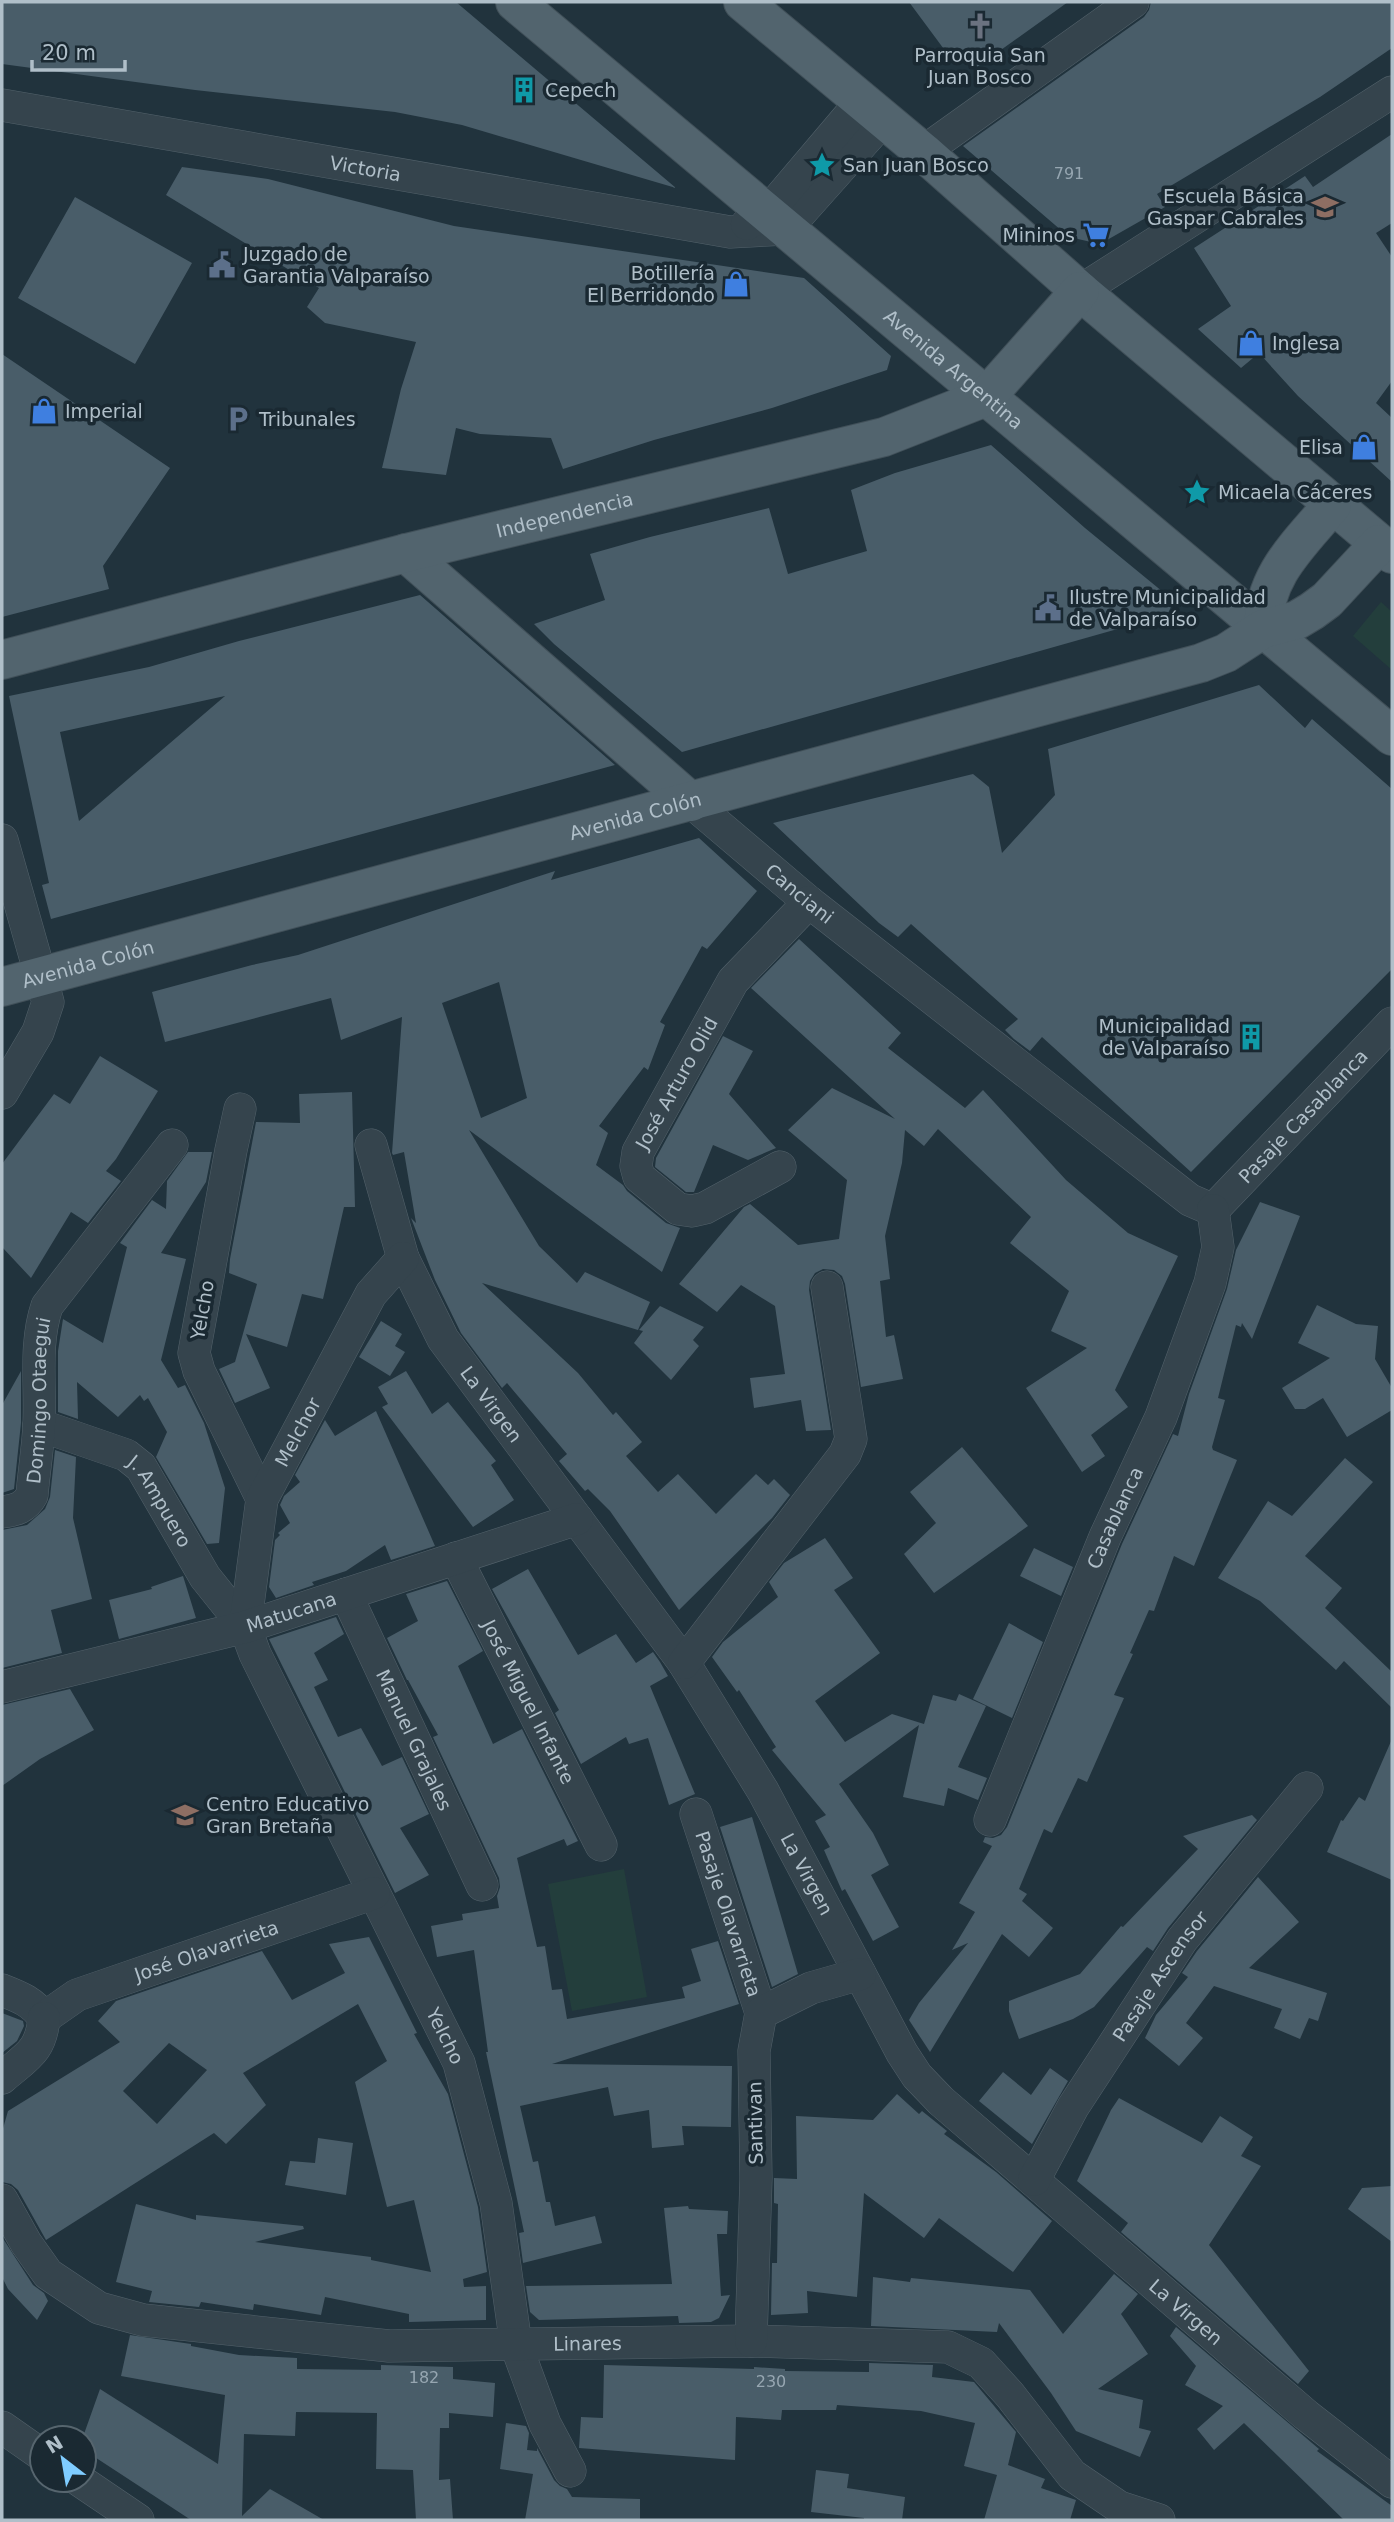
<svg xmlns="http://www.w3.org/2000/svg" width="1394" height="2522" font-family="'DejaVu Sans',sans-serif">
	<rect width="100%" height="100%" fill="#21333d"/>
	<path fill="#233e3c" d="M1381 602 1392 612V670L1353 636Z
		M624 1869 647 1997 572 2011 548 1884Z"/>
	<path fill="#495d69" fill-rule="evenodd" d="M2 2H456L676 188 462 125 395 112 195 90 2 64Z
		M909 2H1068L977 67 965 51 952 60Z
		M1151 2H1392V48L1320 97 1157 194 1165 207 1100 244 1069 237 963 146 1144 17 1149 10Z
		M1392 134V223L1376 233 1392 257V381L1376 403 1392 418V482L1298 396 1259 353 1241 368 1198 329 1231 306 1194 248 1305 176 1313 187Z
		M182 167 268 179 454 226 804 278 891 356 887 370 772 408 654 440 563 469 551 438 480 434 456 428 446 475 382 468 401 389 416 342 325 323 307 307 319 288 166 195Z
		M75 197 192 263 135 364 18 298Z
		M2 354 170 468 103 566 109 589 2 617Z
		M991 445 1085 528 1174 601 1167 615 682 752 554 644 534 624 605 600 590 554 650 537 769 508 788 574 867 551 851 490 895 473Z
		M420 595 615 765 51 919 42 885 49 883 9 696 149 667 239 641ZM225 696 79 821 60 732Z
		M1259 685 1305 728 1312 719 1392 789V969L1191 1172 1042 1037 1030 1051 1014 1039 1005 1030 1018 1019 911 924 898 937 879 923 773 823 973 774 989 787 1002 853 1055 795 1048 749Z
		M699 838 757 891 707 949 702 946 660 1022 665 1025 648 1070 644 1067 599 1126 608 1133 596 1165 623 1185 627 1191 666 1223 680 1228 662 1272 469 1130 539 1246 577 1283 585 1272 650 1302 638 1330 482 1283 578 1373 613 1415 616 1412 642 1442 626 1456 658 1492 678 1474 716 1514 756 1474 768 1485 774 1479 790 1495 772 1518 679 1610 610 1511 588 1489 585 1491 559 1461 567 1454 507 1383 502 1388 461 1333 435 1280 411 1218 416 1223 404 1152 393 1155 392 1153 402 1017 341 1040 331 998 165 1042 152 992 252 965 298 955 555 871 551 880ZM499 982 527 1098 481 1118 442 1003Z
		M799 939 901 1033 888 1048 965 1108 983 1090 1066 1180 1128 1233 1178 1256 1115 1390 1128 1407 1091 1435 1105 1456 1082 1472 1026 1388 1087 1348 1051 1331 1069 1291 1010 1243 1031 1217 938 1129 924 1146 905 1130 902 1163 885 1236 890 1279 880 1281 886 1337 894 1335 903 1379 861 1387 845 1284 842 1276 834 1270 823 1269 815 1273 810 1281 809 1290 831 1430 806 1431 801 1400 754 1408 750 1378 785 1374 775 1306 741 1285 717 1312 679 1284 744 1207 750 1204 798 1245 839 1239 847 1180 788 1130 832 1088 895 1119 751 988Z
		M723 1036 753 1051 729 1094 776 1148 748 1160 713 1145 694 1192H686L655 1167 656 1158Z
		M100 1056 158 1091 116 1159 106 1171 121 1181 88 1223 71 1212 31 1278 2 1247V1164L54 1094 70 1104Z
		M352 1092 355 1207H344L323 1299 302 1294 287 1347 246 1334 270 1388 235 1403 219 1369 235 1362 257 1284 229 1273 230 1259 256 1122 300 1123 299 1094Z
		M188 1152H212L206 1182 161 1253 186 1259 161 1360 178 1388 185 1385 204 1423 225 1488 219 1543 207 1544 156 1457 167 1432 148 1398 144 1401 140 1395 118 1417 77 1382 78 1419 58 1412V1351L63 1319 103 1343 127 1247 120 1243 152 1200 166 1209 167 1181Z
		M1260 1202 1300 1216 1252 1339 1242 1323 1241 1327 1236 1325 1218 1398 1225 1400 1212 1447 1213 1450 1237 1460 1194 1566 1174 1556 1154 1611 1149 1610 1130 1653 1133 1654 1114 1695 1124 1698 1087 1782 1078 1778 1052 1833 1044 1829 1019 1889 1027 1894 1022 1901 1053 1928 1029 1957 1002 1934 930 2052 909 2020 919 2003 968 1943 952 1950 975 1912 959 1903 992 1846 983 1842 985 1837 993 1838 1001 1835 1007 1827 1122 1544 1173 1434 1178 1436 1189 1394 1227 1289 1236 1250Z
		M1317 1305 1356 1324 1378 1326 1375 1359 1392 1388V1410L1347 1437 1323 1398 1305 1409H1295L1282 1388 1330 1358 1298 1343Z
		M660 1306 704 1327 693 1340 699 1346 671 1380 634 1343 643 1331 639 1330Z
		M381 1321 402 1334 395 1346 405 1352 390 1376 359 1357Z
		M21 1371V1423L14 1489 2 1493V1405Z
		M406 1371 432 1414 448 1402 496 1461 491 1465 514 1500 473 1527 382 1407 388 1404 378 1387Z
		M376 1411 435 1546 391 1560 385 1545 346 1571 312 1582 314 1585 276 1598 269 1587 275 1540 280 1535 278 1533 290 1523 280 1505 284 1496 300 1482 295 1475 325 1420 335 1436Z
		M962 1447 1028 1526 934 1593 904 1554 936 1523 910 1492Z
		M55 1450 76 1457 73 1518 92 1599 51 1610 62 1653 2 1668V1530L27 1525 45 1509 50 1497Z
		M1345 1458 1373 1482 1305 1556 1342 1588 1325 1608 1392 1672V1708L1344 1661 1336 1670 1260 1601 1218 1578 1268 1501 1292 1516Z
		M825 1538 853 1578 834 1590 880 1653 815 1701 845 1742 892 1714 924 1724 933 1695 956 1701 959 1694 986 1706 958 1767 987 1778 978 1800 948 1788 944 1806 903 1797 919 1725 839 1784 873 1833 889 1865 871 1875 899 1927 873 1941 845 1889 842 1891 824 1850 830 1847 815 1821 826 1815 772 1750 776 1747 739 1690 737 1692 712 1657 723 1642 778 1597 769 1582 784 1563Z
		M1034 1548 1073 1567 1061 1596 1020 1576Z
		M528 1569 578 1655 616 1634 636 1663 653 1652 660 1662 668 1676 650 1686 695 1794 669 1805 648 1738 629 1744 626 1737 581 1764 555 1713 559 1710 492 1589Z
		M183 1576 196 1618 119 1639 109 1600 152 1589 151 1587Z
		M447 1581 483 1651 458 1666 493 1744 522 1729 578 1841 567 1846 564 1839 517 1858 537 1947 545 1946 552 1990 562 1989 567 2019 685 1998 682 1987 701 1981 691 1949 718 1941 739 2004 552 2064 732 2066 731 2127 682 2126 684 2145 652 2148 649 2110 614 2116 608 2087 520 2106 533 2162 538 2161 546 2202H550L555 2226 595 2216 602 2243 523 2263 519 2233 524 2232 486 2052H488L474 1950 437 1957 431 1926 463 1920 462 1914 499 1908 497 1896 500 1887 499 1878 433 1737 438 1735 408 1680H407L387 1638 418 1621 406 1594Z
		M336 1617 344 1634 314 1653 328 1680 314 1687 338 1737 361 1728 382 1766 402 1757 429 1814 400 1828 429 1875 395 1893 269 1639Z
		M1009 1623 1043 1642 1012 1718 973 1699Z
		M70 1689 94 1730 40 1759 2 1786V1705Z
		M1392 1739V1880L1327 1852 1341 1820 1343 1821 1359 1797 1365 1801Z
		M1252 1815 1257 1820 1168 1928 1153 1951 1147 1947 1094 2007 1073 2019 1019 2039 1009 2011V2001L1080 1974 1121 1926 1123 1927 1198 1849 1183 1836Z
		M752 1817 798 1974 772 1987 720 1827Z
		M1258 1877 1299 1922 1249 1968 1327 1993 1318 2021 1309 2018 1300 2039 1274 2028 1282 2009 1214 1986 1186 2023 1203 2038 1179 2066 1145 2038 1156 2015 1188 1977 1182 1973 1197 1951Z
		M369 1937 417 2033 414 2034 448 2094 478 2207 487 2272 463 2279 464 2287 486 2286V2320L409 2322V2314L325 2297 321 2315 254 2304 253 2310 201 2302 199 2307 149 2302 152 2291 116 2282 136 2204 196 2220V2215L303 2226 304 2229 255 2242 371 2257V2260L431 2272 414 2200 387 2207 355 2082 387 2061 358 2004 243 2073 266 2105 226 2144 214 2133 46 2240 18 2190 11 2184 2 2182V2132L8 2111 120 2042 98 2021 116 2001 262 1951 292 2000 345 1973 329 1944ZM169 2043 207 2070 157 2124 123 2091Z
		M2 2013 23 2021 24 2026 17 2041 2 2053Z
		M1050 2068 1068 2081 1032 2144 979 2101 1003 2072 1031 2095Z
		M897 2094 919 2114 922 2111 947 2131 944 2134 996 2172 1052 2221 1013 2272 939 2218 924 2238 864 2193 857 2297 807 2291 808 2313 771 2315 772 2263H777L778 2204 774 2203V2178L797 2179 796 2116 873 2120Z
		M1119 2098 1202 2143 1220 2116 1253 2137 1241 2156 1261 2166 1209 2245 1309 2371 1298 2384 1121 2232 1128 2223 1077 2181 1111 2110Z
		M318 2138 353 2143 346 2195 285 2185 290 2161 315 2163Z
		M1392 2186V2242L1348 2209 1362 2188Z
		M688 2206 689 2209 728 2211 727 2234H717L721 2296 730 2295 719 2318 711 2322 679 2323 678 2316 539 2320 530 2312 526 2286 672 2284 664 2208Z
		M2 2237 33 2285 44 2293 48 2301 37 2320 8 2289 2 2277Z
		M1114 2274 1138 2294 1121 2314 1148 2354 1098 2389 1143 2400 1139 2428 1151 2431 1140 2457 1076 2431 1051 2393 999 2323 997 2332 871 2326 873 2277 910 2282 911 2278 1030 2290 1063 2334Z
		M1176 2327 1319 2449 1317 2451 1392 2506V2520H1344L1244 2423 1214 2450 1197 2429 1223 2406 1185 2385 1196 2366 1170 2336Z
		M130 2335 191 2344V2346L239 2355 297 2358V2369L381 2370V2365L453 2367V2379L495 2383 493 2417 449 2413V2428H440L439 2480 450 2479 453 2520H416L413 2470 376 2469 377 2413 296 2412 295 2436 244 2434 242 2516 270 2489 324 2520H191L84 2450V2434L100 2389 218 2464 225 2395 121 2376Z
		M869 2363 933 2365 932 2377 974 2382 1016 2432 1008 2465 1045 2479 1041 2488 1076 2500 1070 2520H984L997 2475 964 2466 975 2423 921 2411 837 2405 836 2410H782L781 2420 736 2417 735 2460 579 2448 581 2417 603 2418 604 2365 754 2369V2367L785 2369V2371L869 2372Z
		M506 2423 526 2426 529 2433 527 2450 537 2451V2448L554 2480 560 2486 567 2489 572 2497 640 2499V2520H525L533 2474 500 2469Z
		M816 2470 849 2474 847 2488 905 2497 902 2520H864V2518L811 2512Z"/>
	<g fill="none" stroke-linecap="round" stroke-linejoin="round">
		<g stroke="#53626b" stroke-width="33">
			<g id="minor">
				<path id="s1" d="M2 105 730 232 786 229 883 120"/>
				<path d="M923 152 1133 2"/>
				<path d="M747 224 766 214 861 102"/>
				<path d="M1080 291 1392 92"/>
				<path id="s2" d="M691 802 809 902 1190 1200 1213 1210"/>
				<path d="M2 840 48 1002 38 1032 2 1093"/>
				<path d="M240 1109 231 1150 194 1353 199 1371 262 1499"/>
				<path id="s3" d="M371 1145 403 1258 443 1339 684 1663 763 1791 902 2053 917 2076 941 2101 1306 2415 1392 2482"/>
				<path id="s4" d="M780 1167 705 1208 692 1211 678 1209 639 1177 636 1166 638 1152 733 981 809 902"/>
				<path id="s5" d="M1213 1210 1392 1023"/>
				<path id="s6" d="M39 1425 126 1455 141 1467 205 1577 245 1627 255 1654 459 2063 496 2203 516 2345 545 2424 570 2471"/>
				<path id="s7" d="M2 1512C16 1510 25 1508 32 1495 34 1471 38 1448 39 1424 41 1384 34 1345 47 1306L172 1145"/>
				<path id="s8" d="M456 1558 601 1845"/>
				<path id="s9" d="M346 1594 482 1885"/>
				<path id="s10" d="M245 1627 262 1499 371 1294 403 1258"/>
				<path d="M684 1663 845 1454 851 1439 827 1287"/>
				<path id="s11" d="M2 1687 245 1627 577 1519"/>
				<path id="s12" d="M696 1814 761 2013"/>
				<path id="s13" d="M990 1820 1105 1537 1161 1417 1210 1283 1218 1247 1213 1210"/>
				<path d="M2 1990C20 1997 33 2002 44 2018"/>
				<path id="s14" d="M44 2018 77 1995 374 1893"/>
				<path d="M2 2078C26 2057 41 2052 44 2018"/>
				<path id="s15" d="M1034 2180 1073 2107 1182 1940 1307 1788"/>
				<path id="s16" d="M2 2200 26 2243 48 2274 99 2308 143 2320 389 2346 751 2341 948 2347 981 2363 1010 2395 1072 2475 1119 2507 1159 2520"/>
				<path d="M751 2341 756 2178 754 2051 761 2013 811 1988 860 1974"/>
				<path d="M2 2427 42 2455"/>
				<path d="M79 2480 138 2520"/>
			</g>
		</g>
		<g stroke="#415059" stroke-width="40">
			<g id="major">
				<path id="s17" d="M515 2 1392 736"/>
				<path d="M743 2 923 152 1080 291 1392 554"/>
				<path d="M406 553 691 802"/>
				<path d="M1263 629C1264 574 1299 545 1332 505"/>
				<path id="s18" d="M2 660 406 553 884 437 986 397 1080 291"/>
				<path id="s19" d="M2 987 1201 663 1226 653 1263 629 1297 620 1312 611 1327 600 1379 544"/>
			</g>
		</g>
		<use href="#minor" stroke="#35444d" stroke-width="32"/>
		<use href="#major" stroke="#52646e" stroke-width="38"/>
	</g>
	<defs>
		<g id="church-bare" transform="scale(2.1)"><path d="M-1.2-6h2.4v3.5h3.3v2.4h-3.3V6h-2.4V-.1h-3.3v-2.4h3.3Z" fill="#6b7280" stroke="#1a2932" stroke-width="2.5" paint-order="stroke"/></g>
		<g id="building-bare" transform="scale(2.1)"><path d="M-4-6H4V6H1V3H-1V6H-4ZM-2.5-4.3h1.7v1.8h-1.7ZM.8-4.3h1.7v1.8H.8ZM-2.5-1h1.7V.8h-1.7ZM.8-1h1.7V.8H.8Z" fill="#0f9aa8" stroke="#1a2932" stroke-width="2.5" paint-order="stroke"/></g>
		<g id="sight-bare" transform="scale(2.1)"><path d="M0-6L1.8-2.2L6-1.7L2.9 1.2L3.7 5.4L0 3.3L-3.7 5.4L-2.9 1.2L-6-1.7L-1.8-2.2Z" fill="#0f9aa8" stroke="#1a2932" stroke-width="2.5" paint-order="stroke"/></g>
		<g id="school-bare" transform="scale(2.1)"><path d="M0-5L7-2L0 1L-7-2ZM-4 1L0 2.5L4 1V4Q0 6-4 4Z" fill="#8d6e63" stroke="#1a2932" stroke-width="2.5" paint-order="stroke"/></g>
		<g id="supermarket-bare" transform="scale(2.1)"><path d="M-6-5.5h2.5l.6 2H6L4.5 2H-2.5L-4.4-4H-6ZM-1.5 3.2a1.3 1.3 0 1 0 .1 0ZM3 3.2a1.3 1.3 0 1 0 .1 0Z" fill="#3f7fe0" stroke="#1a2932" stroke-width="2.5" paint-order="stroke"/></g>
		<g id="civic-bare" transform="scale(2.1)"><path d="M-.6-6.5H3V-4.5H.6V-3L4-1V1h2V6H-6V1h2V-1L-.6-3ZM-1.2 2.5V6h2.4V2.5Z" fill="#5c6f8a" stroke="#1a2932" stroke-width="2.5" paint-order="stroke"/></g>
		<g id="shop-bare" transform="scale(2.1)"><path d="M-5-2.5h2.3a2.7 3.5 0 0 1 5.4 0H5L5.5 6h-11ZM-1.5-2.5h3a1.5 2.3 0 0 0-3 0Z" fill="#3f7fe0" stroke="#1a2932" stroke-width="2.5" paint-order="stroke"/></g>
		<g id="parking-bare" transform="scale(2.1)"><path d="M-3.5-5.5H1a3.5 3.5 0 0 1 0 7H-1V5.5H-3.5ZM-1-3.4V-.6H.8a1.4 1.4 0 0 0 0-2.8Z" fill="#5c6f8a" stroke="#1a2932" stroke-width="2.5" paint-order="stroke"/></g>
		<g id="university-bare" transform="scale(2.1)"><path d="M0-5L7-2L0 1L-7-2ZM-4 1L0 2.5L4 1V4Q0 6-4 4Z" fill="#8d6e63" stroke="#1a2932" stroke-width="2.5" paint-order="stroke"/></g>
	</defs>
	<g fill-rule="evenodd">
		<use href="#church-bare" x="980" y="26"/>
		<use href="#building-bare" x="524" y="90"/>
		<use href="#sight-bare" x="822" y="165"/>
		<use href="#school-bare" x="1325" y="207"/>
		<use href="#supermarket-bare" x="1096" y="235"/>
		<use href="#civic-bare" x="222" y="265"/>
		<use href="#shop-bare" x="736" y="284"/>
		<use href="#shop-bare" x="1251" y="343"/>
		<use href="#shop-bare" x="44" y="411"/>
		<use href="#parking-bare" x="238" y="419"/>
		<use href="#shop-bare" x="1364" y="447"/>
		<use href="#sight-bare" x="1197" y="492"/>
		<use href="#civic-bare" x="1048" y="608"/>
		<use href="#building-bare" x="1251" y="1037"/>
		<use href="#university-bare" x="185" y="1815"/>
	</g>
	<g text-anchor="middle" stroke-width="7" stroke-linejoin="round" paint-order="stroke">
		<g font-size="16" fill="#96a6b1">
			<text x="1069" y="179">791</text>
			<text x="424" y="2383">182</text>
			<text x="771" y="2387">230</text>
		</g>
		<g font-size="19" fill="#b0bfc9" stroke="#1a2932" text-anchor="start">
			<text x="980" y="62" text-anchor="middle">Parroquia San<tspan x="980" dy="22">Juan Bosco</tspan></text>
			<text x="545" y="97">Cepech</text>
			<text x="843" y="172">San Juan Bosco</text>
			<text x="1304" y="203" text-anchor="end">Escuela Básica<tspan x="1304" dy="22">Gaspar Cabrales</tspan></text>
			<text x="1075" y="242" text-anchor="end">Mininos</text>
			<text x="243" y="261">Juzgado de<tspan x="243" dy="22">Garantia Valparaíso</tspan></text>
			<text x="715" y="280" text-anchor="end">Botillería<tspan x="715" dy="22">El Berridondo</tspan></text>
			<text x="1272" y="350">Inglesa</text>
			<text x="65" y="418">Imperial</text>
			<text x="259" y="426">Tribunales</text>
			<text x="1343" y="454" text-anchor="end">Elisa</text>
			<text x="1218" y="499">Micaela Cáceres</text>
			<text x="1069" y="604">Ilustre Municipalidad<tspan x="1069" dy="22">de Valparaíso</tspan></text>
			<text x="1230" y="1033" text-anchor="end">Municipalidad<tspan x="1230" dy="22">de Valparaíso</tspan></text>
			<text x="206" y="1811">Centro Educativo<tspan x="206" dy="22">Gran Bretaña</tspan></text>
		</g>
		<g font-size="19" fill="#b0bfc9" stroke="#1a2932">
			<text dy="7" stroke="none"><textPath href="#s1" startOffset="369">Victoria</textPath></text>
			<text dy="7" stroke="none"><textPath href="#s17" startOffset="572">Avenida Argentina</textPath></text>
			<text dy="7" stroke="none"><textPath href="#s18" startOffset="581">Independencia</textPath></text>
			<text dy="7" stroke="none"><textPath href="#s19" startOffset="656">Avenida Colón</textPath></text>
			<text dy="7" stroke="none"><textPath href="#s2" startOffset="142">Canciani</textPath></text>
			<text dy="7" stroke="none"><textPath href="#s19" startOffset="89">Avenida Colón</textPath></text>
			<text dy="7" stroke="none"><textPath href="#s4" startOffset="268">José Arturo Olid</textPath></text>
			<text dy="7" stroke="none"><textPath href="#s5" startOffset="130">Pasaje Casablanca</textPath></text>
			<text transform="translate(202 1310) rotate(-80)" y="7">Yelcho</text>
			<text dy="7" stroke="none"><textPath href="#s7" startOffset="131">Domingo Otaegui</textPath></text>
			<text dy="7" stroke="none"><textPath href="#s3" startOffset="289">La Virgen</textPath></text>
			<text dy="7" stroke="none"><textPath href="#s10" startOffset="205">Melchor</textPath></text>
			<text dy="7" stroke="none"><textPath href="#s6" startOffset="150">J. Ampuero</textPath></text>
			<text dy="7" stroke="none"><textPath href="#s13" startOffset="327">Casablanca</textPath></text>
			<text dy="7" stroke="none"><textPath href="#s11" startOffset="299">Matucana</textPath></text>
			<text dy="7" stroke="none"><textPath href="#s8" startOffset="161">José Miguel Infante</textPath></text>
			<text dy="7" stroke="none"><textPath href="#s9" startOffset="161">Manuel Grajales</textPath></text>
			<text dy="7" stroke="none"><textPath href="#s3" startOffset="856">La Virgen</textPath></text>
			<text dy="7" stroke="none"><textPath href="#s12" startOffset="105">Pasaje Olavarrieta</textPath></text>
			<text dy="7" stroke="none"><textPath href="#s14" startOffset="177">José Olavarrieta</textPath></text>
			<text dy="7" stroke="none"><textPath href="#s15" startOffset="240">Pasaje Ascensor</textPath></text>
			<text dy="7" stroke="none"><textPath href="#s6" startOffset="758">Yelcho</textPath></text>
			<text transform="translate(755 2123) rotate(-91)" y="7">Santivan</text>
			<text dy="7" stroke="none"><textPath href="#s3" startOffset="1444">La Virgen</textPath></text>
			<text dy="7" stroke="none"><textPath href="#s16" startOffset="640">Linares</textPath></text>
		</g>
	</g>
	<rect width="1394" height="2522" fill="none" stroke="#b0bfc9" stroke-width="7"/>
	<g transform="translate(63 2459) rotate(329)"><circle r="33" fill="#1a2932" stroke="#56656e" stroke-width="2"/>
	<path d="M0-5L12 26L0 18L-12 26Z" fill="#7fccff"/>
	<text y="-10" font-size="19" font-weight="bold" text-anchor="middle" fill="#b0bfc9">N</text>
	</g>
	<path d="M32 60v10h93v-10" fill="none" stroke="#b0bfc9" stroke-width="3.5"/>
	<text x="42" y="60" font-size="21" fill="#b0bfc9" stroke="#1a2932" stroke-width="5" paint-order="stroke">20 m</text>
</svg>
